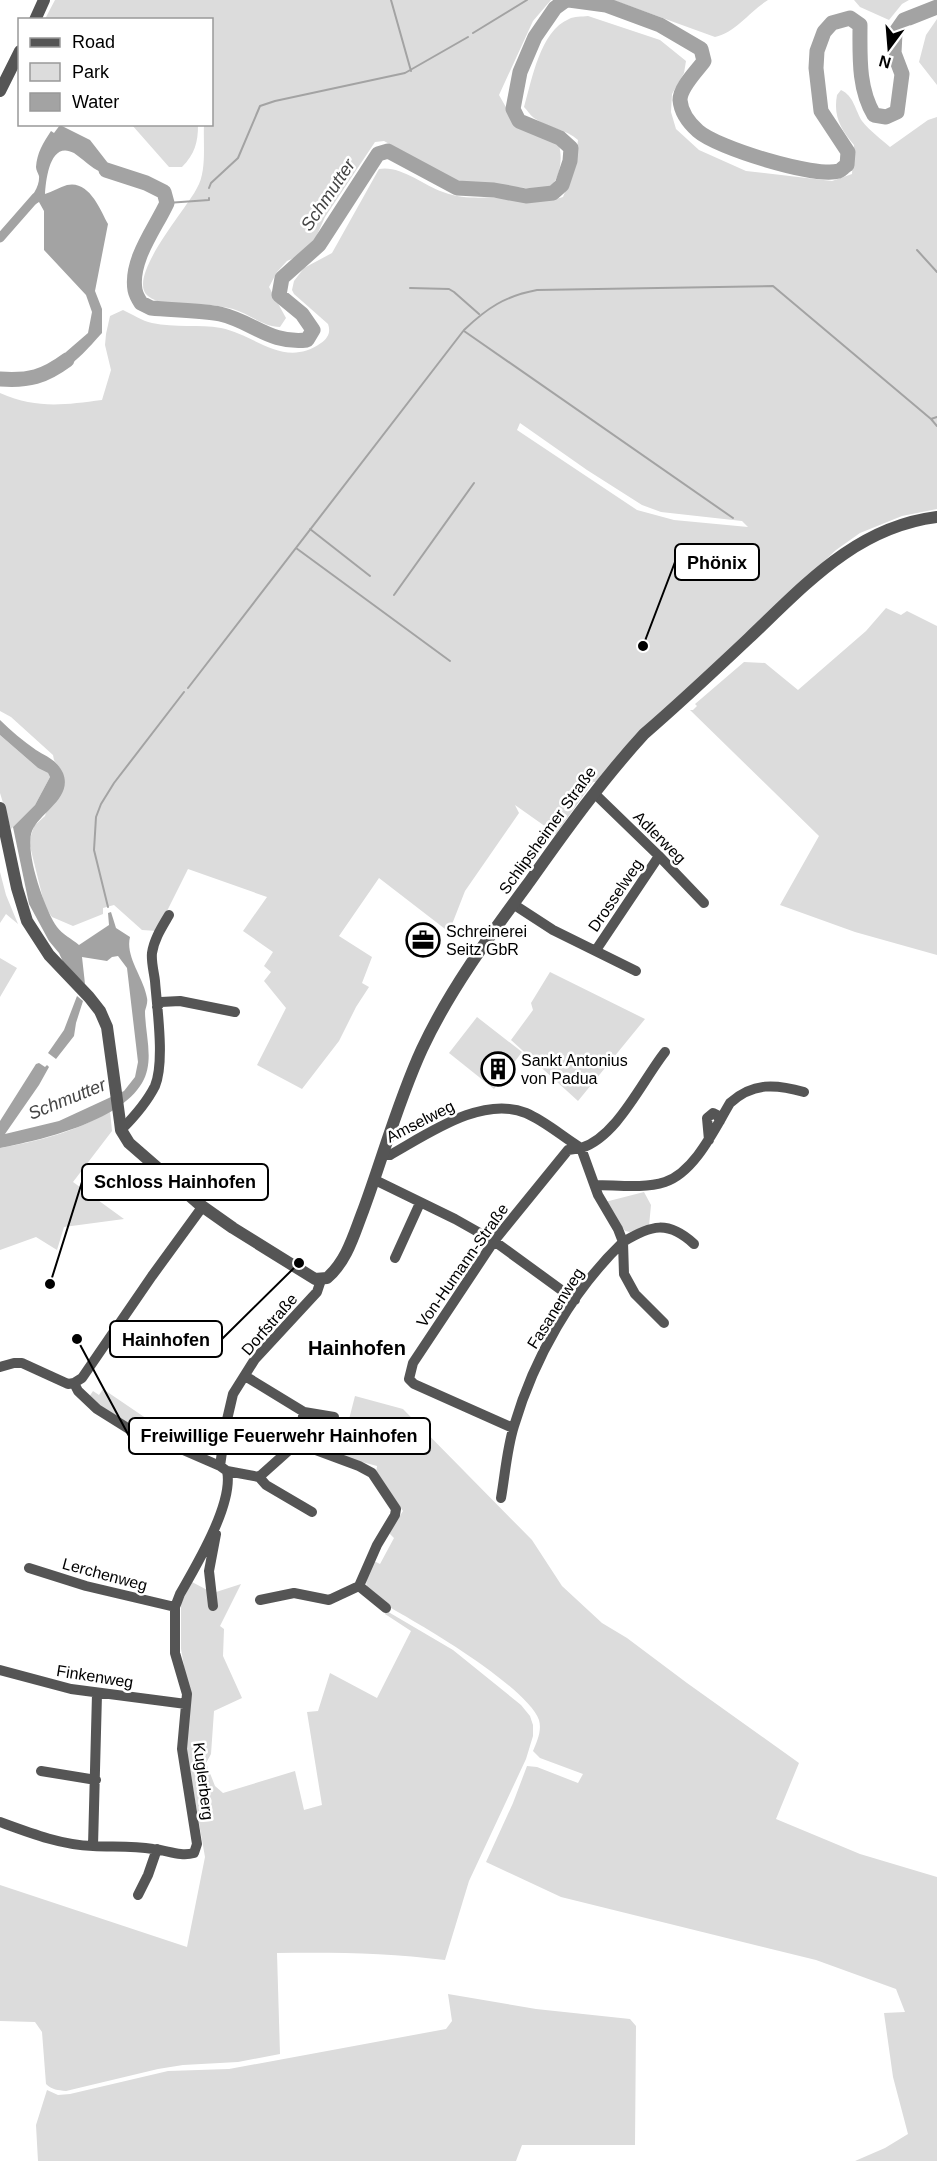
<svg xmlns="http://www.w3.org/2000/svg" width="937" height="2161" font-family="Arial,sans-serif">
	<rect width="100%" height="100%" fill="#fff"/>
	<path fill="#dcdcdc" fill-rule="evenodd" d="M55 0H551L533 21 499 95 515 123 559 145C563 160 560 179 548 190L458 182 384 141 375 142 325 217 312 246 301 255 287 261 277 272 269 287 286 318 280 327C263 327 250 314 233 309 226 307 218 306 211 305 192 302 164 309 148 296 125 278 188 207 197 188 207 171 203 144 204 125L212 124V20L45 19Z
		M613 0H768C750 11 736 32 715 37Z
		M854 0H909L902 4 889 20 860 7Z
		M588 16 660 40 686 61 684 73 672 94 671 112 676 129 699 150 746 171 832 181 852 174 854 145C841 129 833 117 837 95L841 90C854 96 855 110 862 121 870 131 881 139 890 147L928 120 937 117V509L902 516 860 533 836 550 683 693 596 782H593L556 834 515 805 519 813 465 891 449 932 379 878 339 936 372 957 362 983 369 987 356 1007 339 1041 302 1089 257 1065 286 1008 264 981 271 972 264 966 273 952 243 931 267 897 188 869 157 931 142 930 114 905 103 908V914L73 926 52 917 45 907 29 842 34 826 45 816 60 768 54 760 53 755 11 717 0 711V393C37 409 63 405 102 400L111 370 105 345 106 334 110 316 123 310C132 314 142 321 152 323 175 328 199 324 221 328 256 335 284 369 321 343 328 338 331 332 328 324L294 294 292 290 294 281 304 268 332 253 379 169C400 165 423 185 443 192 468 201 484 196 508 198 528 200 544 204 563 197L574 170 578 140C566 129 547 128 534 118 530 115 527 110 524 107 532 80 540 31 569 19 574 16 582 17 588 16ZM520 423 587 470 642 505 661 512 742 521 748 527 674 520 637 510 517 430Z
		M937 19V85L919 62 926 35Z
		M132 125H198C198 142 195 154 182 167H169Z
		M886 608 901 615 907 611 937 626V955L855 932 780 905 819 836 690 710H693L697 706 695 704 744 662 765 663 798 690 866 631Z
		M0 735 38 768 48 773 50 777 35 805 11 829 0 793Z
		M0 872 6 895 18 924 6 914 0 923Z
		M0 958 17 968 0 997Z
		M550 972 645 1019 578 1101 511 1040 533 1010 531 1003Z
		M477 1017 522 1052 494 1089 449 1053Z
		M110 1111 112 1131 73 1182 124 1219 64 1227 57 1250 36 1237 0 1250V1148C39 1141 76 1132 110 1111Z
		M644 1192 651 1205 649 1226 630 1232 625 1231 605 1202Z
		M103 1389 156 1425 153 1429 158 1433 162 1429 163 1430 159 1435C137 1440 106 1409 89 1397L93 1391 99 1395Z
		M355 1396 403 1409 532 1540 562 1586 602 1623 627 1638 687 1683 799 1763 776 1819 860 1854 937 1877V2161H855L885 2148 908 2134 893 2077 884 2013 905 2012 896 1989 816 1960 561 1897 486 1862 513 1803 527 1766 537 1767 578 1783 583 1774 540 1758 533 1751C537 1741 542 1731 539 1720 528 1690 440 1636 410 1619 399 1612 372 1599 367 1587 364 1580 371 1568 374 1561L380 1564 394 1538 389 1533 403 1511 376 1473 377 1466 340 1456 313 1441V1438L322 1436 323 1424 347 1427Z
		M192 1582 213 1593 241 1584 220 1626 224 1629 223 1656 242 1698 214 1711 211 1754 206 1763 215 1786 223 1793 295 1771 304 1810 322 1805 307 1712 318 1711 330 1673 377 1698 411 1631 385 1614V1610L453 1650 521 1705 530 1716 533 1725V1736L526 1759 469 1881 445 1960C389 1953 334 1952 277 1953L280 2054 238 2062 183 2065 158 2069 66 2091C58 2090 52 2090 46 2084L42 2032 35 2022 0 2021V1885L187 1947 205 1857 186 1749 190 1701 181 1649V1603Z
		M448 1994 536 2009 630 2019 636 2026 635 2145H522L516 2161H38L36 2125 47 2090 58 2095 70 2094 168 2071 229 2069 446 2029 452 2021Z"/>
	<path fill="#a3a3a3" d="M60 125 90 140 111 167 125 177C117 176 108 175 101 172 91 168 83 159 74 153 50 140 46 179 45 194 52 192 60 187 67 185 89 180 100 209 108 224L95 291 102 309V333C90 346 70 371 52 372L66 352 88 333 92 312 86 295 44 250V211L39 202 31 207 27 204C32 196 40 186 39 176 38 173 36 170 36 167 37 153 43 143 51 131L54 133Z
		M0 720C11 731 23 741 36 750 47 757 57 760 63 773 73 798 40 812 32 831 24 851 45 910 57 927 62 934 72 939 79 945L109 925 108 913 111 912 116 928 130 937C125 957 144 978 147 998 148 1002 146 1007 145 1011 145 1035 155 1061 142 1083 119 1122 41 1140 0 1148V1121L36 1064 39 1063 45 1067 47 1065 49 1067 39 1085 5 1134 59 1121 124 1091 135 1077 138 1062 127 968 118 956 112 957 107 961 82 957 85 984 64 964 59 953 49 941 29 904 13 827 35 805 50 777 48 773 38 768 0 735Z
		M77 996 83 1001 76 1023 74 1036 56 1059 48 1053 64 1030Z"/>
	<g fill="none" stroke-linecap="round" stroke-linejoin="round">
		<path stroke="#a3a3a3" stroke-width="2" d="M391 0 411 71
			M473 33 527 0
			M209 188 211 183 238 158 260 106 275 101 405 73 468 37
			M167 203 209 200V198
			M917 250 937 272
			M410 288 449 289 454 292 479 314
			M464 331 733 518
			M931 419 937 426
			M310 529 370 576
			M296 548 450 661
			M394 595 474 483
			M188 688 464 330C487 308 505 296 537 290L773 286 931 419 937 417
			M108 907 94 850 96 817 101 804 114 783 184 692"/>
		<path stroke="#a3a3a3" stroke-width="9" d="M0 238 36 197"/>
		<path stroke="#a3a3a3" stroke-width="15" d="M569 0 606 5 660 25 701 49 704 61C697 71 680 87 680 100 681 112 689 123 698 131 717 148 815 178 839 171 840 171 846 165 847 165L848 152 821 111 816 68 817 51 824 32 832 23 850 18 860 25C860 56 858 88 874 115L886 117 897 112 902 74 894 53 895 33 904 20 937 7
			M106 170 146 183 164 192 167 203C155 229 130 260 135 290 136 295 139 300 141 303L151 308C171 310 202 310 220 314 254 322 269 344 307 340L313 330 302 314 279 295 282 278 319 245 378 154 388 151 457 188 494 190 526 196 553 193 562 185 570 161 571 148 560 138 519 121 513 109 520 72 535 37 555 8 566 0
			M0 379C29 381 44 377 67 360"/>
		<path stroke="#555" stroke-width="10" d="M594 793 659 856 704 903
			M513 904 553 930 636 971
			M596 950 659 856
			M157 1007 161 1002 180 1001 235 1012
			M121 1130C133 1118 147 1102 155 1086 165 1062 157 1008 155 981 154 972 151 962 152 953 154 939 162 927 169 915
			M709 1140 707 1118 713 1113 717 1115 720 1121
			M384 1155H390C428 1134 482 1095 526 1113 545 1121 563 1137 581 1148 617 1137 642 1081 665 1052
			M375 1180 455 1219 494 1241 575 1300
			M595 1185C617 1185 643 1189 665 1182 695 1172 715 1128 730 1103 753 1082 776 1084 804 1092
			M395 1258 420 1203
			M664 1323 635 1294 624 1274 623 1242C651 1225 668 1220 694 1244
			M0 1367 14 1363H22L68 1384 74 1383 82 1378 152 1276 203 1206
			M245 1376 304 1412 334 1417
			M74 1383 78 1391 97 1409 137 1434 174 1446 220 1466 226 1424 233 1394 255 1359 317 1292 321 1280
			M297 1443 304 1412
			M220 1466 227 1471 259 1477 297 1443 359 1466 372 1473 396 1509 395 1515 377 1545 359 1586 329 1600 294 1593 260 1600
			M259 1477 266 1485 312 1512
			M501 1498C505 1475 507 1448 514 1426 534 1358 572 1291 623 1242L618 1229 598 1195 581 1148 568 1150 494 1241 413 1363 409 1379 414 1384 513 1428
			M29 1568 86 1586 175 1607
			M359 1586 386 1608
			M213 1606 209 1571 216 1534
			M0 1670 71 1689 186 1704
			M41 1771 96 1780
			M0 1822C30 1833 61 1845 93 1846 113 1847 133 1846 153 1849 167 1850 180 1857 194 1853L197 1844 182 1749 187 1694 175 1653V1607L180 1594C196 1566 234 1503 227 1471
			M93 1846 97 1694
			M138 1895 148 1875 157 1849"/>
		<path stroke="#555" stroke-width="12" d="M35 20 44 0
			M0 91 20 51
			M0 808 17 888 27 921 49 955 89 997 100 1011 107 1027 120 1122 121 1130 129 1143 199 1204 233 1228 315 1279 327 1278C347 1261 354 1234 363 1211 383 1157 398 1101 422 1049 450 989 491 934 530 881 566 830 602 780 644 734 680 703 714 671 749 638 805 585 856 527 937 517"/>
	</g>
	<defs>
		<g id="office-ring" transform="scale(1.725)"><circle r="9.5" fill="#fff" stroke="#000" stroke-width="1.5"/><path d="M-6-3h4V-5.5h4V-3h4V5H-6ZM-1-4.5V-3h2v-1.5ZM-6 0V1H6V0Z" fill="#000"/></g>
		<g id="building-ring" transform="scale(1.725)"><circle r="9.5" fill="#fff" stroke="#000" stroke-width="1.5"/><path d="M-4-6H4V6H1V3H-1V6H-4ZM-2.5-4.3h1.7v1.8h-1.7ZM.8-4.3h1.7v1.8H.8ZM-2.5-1h1.7V.8h-1.7ZM.8-1h1.7V.8H.8Z" fill="#000"/></g>
	</defs>
	<g fill-rule="evenodd">
		<use href="#office-ring" x="423" y="940"/>
		<use href="#building-ring" x="498" y="1069"/>
	</g>
	<g text-anchor="middle" stroke-width="5" stroke-linejoin="round" paint-order="stroke">
		<g font-size="16" fill="#000" stroke="#fff">
			<text transform="translate(547 830) rotate(-54)" y="6">Schlipsheimer Straße</text>
			<text transform="translate(660 837) rotate(45)" y="6">Adlerweg</text>
			<text transform="translate(615 895) rotate(-56)" y="6">Drosselweg</text>
			<text transform="translate(420 1121) rotate(-27)" y="6">Amselweg</text>
			<text transform="translate(462 1265) rotate(-55)" y="6">Von-Humann-Straße</text>
			<text transform="translate(555 1308) rotate(-58)" y="6">Fasanenweg</text>
			<text transform="translate(269 1324) rotate(-49)" y="6">Dorfstraße</text>
			<text transform="translate(105 1574) rotate(15)" y="6">Lerchenweg</text>
			<text transform="translate(95 1676) rotate(9)" y="6">Finkenweg</text>
			<text transform="translate(204 1781) rotate(83)" y="6">Kuglerberg</text>
		</g>
		<g font-size="16" fill="#000" stroke="#fff" text-anchor="start">
			<text x="446" y="937">Schreinerei<tspan x="446" dy="18">Seitz GbR</tspan></text>
			<text x="521" y="1066">Sankt Antonius<tspan x="521" dy="18">von Padua</tspan></text>
		</g>
		<g font-size="18" font-style="italic" fill="#444" stroke="#fff">
			<text transform="translate(328 195) rotate(-56)" y="6">Schmutter</text>
			<text transform="translate(67 1099) rotate(-22)" y="6">Schmutter</text>
		</g>
		<g font-size="20" font-weight="bold" fill="#000" stroke="#fff">
			<text x="357" y="1355">Hainhofen</text>
		</g>
	</g>
	<path fill="none" stroke="#000" stroke-width="2" d="M643 646L675 562M50 1284L82 1182M299 1263L222 1339M77 1339L129 1436"/>
	<g fill="#000" stroke="#fff" stroke-width="2">
		<circle cx="643" cy="646" r="6"/>
		<circle cx="50" cy="1284" r="6"/>
		<circle cx="299" cy="1263" r="6"/>
		<circle cx="77" cy="1339" r="6"/>
	</g>
	<g fill="#fff" stroke="#000" stroke-width="2">
		<rect x="675" y="544" width="84" height="36" rx="6"/>
		<rect x="82" y="1164" width="186" height="36" rx="6"/>
		<rect x="110" y="1321" width="112" height="36" rx="6"/>
		<rect x="129" y="1418" width="301" height="36" rx="6"/>
	</g>
	<g font-size="18" text-anchor="middle" font-weight="bold" fill="#000">
		<text x="717" y="569">Phönix</text>
		<text x="175" y="1188">Schloss Hainhofen</text>
		<text x="166" y="1346">Hainhofen</text>
		<text x="279" y="1442">Freiwillige Feuerwehr Hainhofen</text>
	</g>
	<rect x="18" y="18" width="195" height="108" fill="#ffffff" stroke="#999999" stroke-width="1.5"/>
	<rect x="30" y="38" width="30" height="9" fill="#555555" stroke="#999999" stroke-width="1.5"/>
	<text x="72" y="48" font-size="18" fill="#000000">Road</text>
	<rect x="30" y="63" width="30" height="18" fill="#dcdcdc" stroke="#999999" stroke-width="1.5"/>
	<text x="72" y="78" font-size="18" fill="#000000">Park</text>
	<rect x="30" y="93" width="30" height="18" fill="#a3a3a3" stroke="#999999" stroke-width="1.5"/>
	<text x="72" y="108" font-size="18" fill="#000000">Water</text>
	<g transform="translate(889 48) rotate(196)" stroke="#ffffff" stroke-width="4.5" paint-order="stroke">
	<path d="M0-4.5L10 22L0 15L-10 22Z" fill="#000000"/>
	<text y="-9" font-size="16" font-weight="bold" text-anchor="middle" fill="#000000">N</text>
	</g>
</svg>
